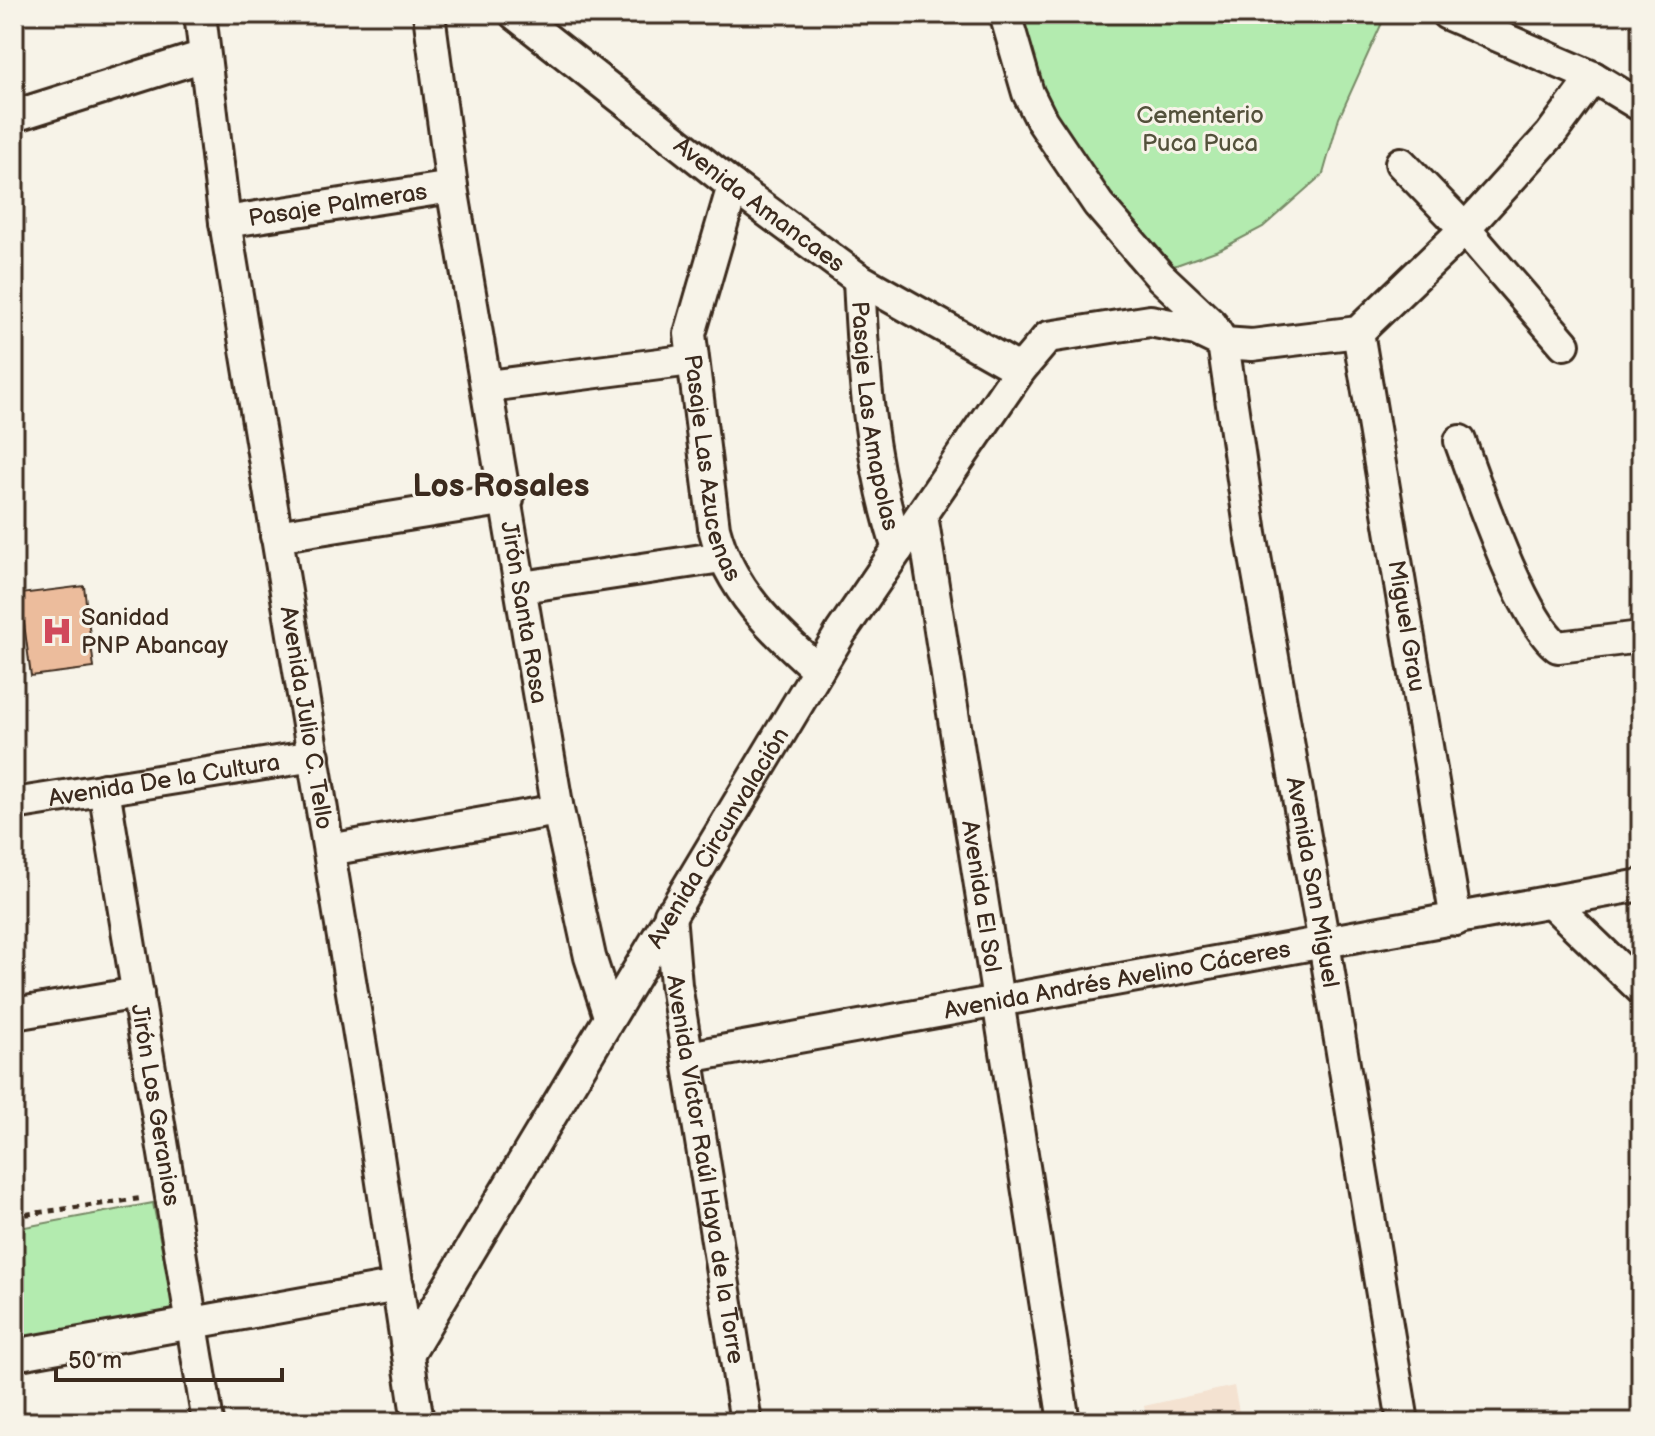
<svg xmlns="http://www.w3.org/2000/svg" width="1655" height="1436" font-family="'Balsamiq Sans',sans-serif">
	<rect width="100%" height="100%" fill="#f7f3e8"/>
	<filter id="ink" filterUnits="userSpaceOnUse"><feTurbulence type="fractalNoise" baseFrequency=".0125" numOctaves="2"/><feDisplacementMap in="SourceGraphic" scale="16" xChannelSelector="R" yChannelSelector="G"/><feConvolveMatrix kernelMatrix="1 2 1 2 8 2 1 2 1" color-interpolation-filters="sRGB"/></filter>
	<g filter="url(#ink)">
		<path fill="#f4e2d1" d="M1234 1386 1241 1422H1147L1144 1406Z"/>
		<path fill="#b3ebaf" stroke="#778a66" stroke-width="2" d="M1016 14H1386L1339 118 1323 174 1263 227 1221 249 1168 268C1121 215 1069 158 1042 91 1031 66 1024 39 1016 14Z
			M153 1203 176 1319 14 1339V1229Z"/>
		<path fill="#ecbc9c" stroke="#3b2a1e" stroke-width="2" d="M84 586 94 668 31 676 20 594Z"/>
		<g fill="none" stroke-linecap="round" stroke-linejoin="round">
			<g stroke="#3b2a1e" stroke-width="36">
				<g id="minor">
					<path id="s1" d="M200 14 225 222 368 1089 418 1422"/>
					<path id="s2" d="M429 14 452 187 558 810 590 957 609 1016"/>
					<path id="s3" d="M515 14 733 186 859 279 1020 370"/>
					<path id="s4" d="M1005 14 1028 93 1042 121 1098 204 1160 276 1212 325 1223 343 1251 534 1324 943 1403 1422"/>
					<path d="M1447 14 1593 77 1641 106"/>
					<path d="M14 116 204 56"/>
					<path d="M1401 163 1465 229 1564 344"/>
					<path id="s5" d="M733 186 690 334 714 528C730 590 772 629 818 670"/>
					<path id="s6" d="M225 222 452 187"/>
					<path id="s7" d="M859 279C863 368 870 465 898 549"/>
					<path id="s8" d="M1358 332 1456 920"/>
					<path d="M488 386 691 360"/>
					<path d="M1460 441C1477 487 1522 621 1558 647L1641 637"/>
					<path id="s9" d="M922 515 1064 1422"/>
					<path d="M276 536 508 499"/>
					<path d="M522 587 722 557"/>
					<path id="s10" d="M104 789 208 1422"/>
					<path id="s11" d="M14 804 314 756"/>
					<path d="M329 850 558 810"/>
					<path d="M1550 901 1641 989"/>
					<path id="s12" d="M670 914 676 985 746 1422"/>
					<path d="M14 1014 138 993"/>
					<path id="s13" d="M688 1057 1641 885"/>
					<path id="s14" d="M408 1354 841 632 1020 370 1048 337 1150 321 1196 330 1223 343 1252 345 1358 332 1465 229 1551 134 1593 77"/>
					<path d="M14 1355 398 1286"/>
				</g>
			</g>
			<path stroke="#3b2a1e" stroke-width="5" stroke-dasharray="6 6" stroke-linecap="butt" d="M14 747 18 774
				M14 1216 144 1198"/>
			<use href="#minor" stroke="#f7f3e8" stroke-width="30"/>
		</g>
	</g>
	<defs>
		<g id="hospital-bare" transform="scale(2.4)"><path d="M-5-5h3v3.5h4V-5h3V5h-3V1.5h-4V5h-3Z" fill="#d1495b" stroke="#f7f3e8" stroke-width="2.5" paint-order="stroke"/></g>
	</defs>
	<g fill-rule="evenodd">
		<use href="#hospital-bare" x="57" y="631"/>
	</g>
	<g text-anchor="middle" stroke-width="6" stroke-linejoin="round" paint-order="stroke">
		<g font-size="24" fill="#53513b" stroke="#f7f3e8">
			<text x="1200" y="123">Cementerio<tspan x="1200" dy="28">Puca Puca</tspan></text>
		</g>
		<g font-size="24" fill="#3b2a1e" stroke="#f7f3e8">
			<text dy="8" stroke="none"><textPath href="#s3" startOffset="310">Avenida Amancaes</textPath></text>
			<text dy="8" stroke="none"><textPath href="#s6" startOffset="114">Pasaje Palmeras</textPath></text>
			<text dy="8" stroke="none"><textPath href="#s7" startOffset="138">Pasaje Las Amapolas</textPath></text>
			<text dy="8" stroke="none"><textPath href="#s5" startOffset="290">Pasaje Las Azucenas</textPath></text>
			<text dy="8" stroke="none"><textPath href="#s2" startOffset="606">Jirón Santa Rosa</textPath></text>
			<text dy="8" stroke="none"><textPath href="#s8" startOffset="298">Miguel Grau</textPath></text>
			<text dy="8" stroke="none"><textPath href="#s1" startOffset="712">Avenida Julio C. Tello</textPath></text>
			<text dy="8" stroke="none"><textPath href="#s11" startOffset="152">Avenida De la Cultura</textPath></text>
			<text dy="8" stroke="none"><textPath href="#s14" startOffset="602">Avenida Circunvalación</textPath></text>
			<text dy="8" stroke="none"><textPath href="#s4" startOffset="948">Avenida San Miguel</textPath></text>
			<text dy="8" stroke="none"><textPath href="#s9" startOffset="386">Avenida El Sol</textPath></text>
			<text dy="8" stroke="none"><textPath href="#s13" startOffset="436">Avenida Andrés Avelino Cáceres</textPath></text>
			<text dy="8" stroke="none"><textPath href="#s10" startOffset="320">Jirón Los Geranios</textPath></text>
			<text dy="8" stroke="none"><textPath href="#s12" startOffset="258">Avenida Víctor Raúl Haya de la Torre</textPath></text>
		</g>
		<g font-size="24" fill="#3b2a1e" stroke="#f7f3e8" text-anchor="start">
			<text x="81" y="625">Sanidad<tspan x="81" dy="28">PNP Abancay</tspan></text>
		</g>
		<g font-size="32" font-weight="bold" fill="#3b2a1e" stroke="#f7f3e8">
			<text x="501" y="496">Los Rosales</text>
		</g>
	</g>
	<rect width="1655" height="1436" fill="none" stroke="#f7f3e8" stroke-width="48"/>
	<rect x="24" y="24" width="1607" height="1388" fill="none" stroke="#3b2a1e" stroke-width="3" filter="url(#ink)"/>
	<path d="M56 1368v12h226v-12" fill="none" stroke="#3b2a1e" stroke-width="4"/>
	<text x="68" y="1368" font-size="24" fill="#3b2a1e" stroke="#f7f3e8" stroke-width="6" paint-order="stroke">50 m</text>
</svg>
